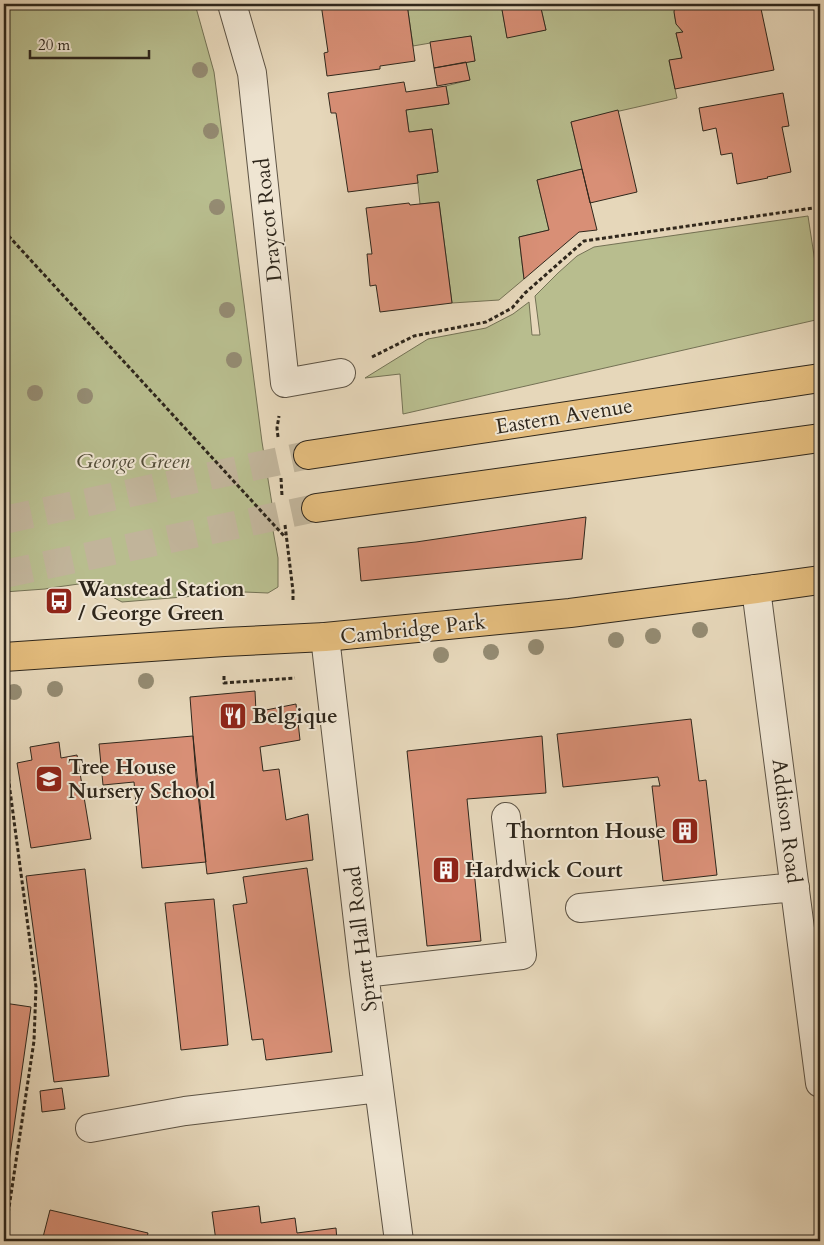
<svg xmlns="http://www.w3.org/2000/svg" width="824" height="1245" font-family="Cardo,serif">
	<rect width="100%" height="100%" fill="#e6d7ba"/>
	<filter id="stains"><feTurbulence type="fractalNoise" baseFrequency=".004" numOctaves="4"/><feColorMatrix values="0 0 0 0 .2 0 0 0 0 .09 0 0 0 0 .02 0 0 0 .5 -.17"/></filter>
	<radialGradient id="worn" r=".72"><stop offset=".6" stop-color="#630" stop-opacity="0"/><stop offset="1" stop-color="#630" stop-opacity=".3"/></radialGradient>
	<path fill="#b8bd8e" stroke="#747255" d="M4 4H195L214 72 262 442 272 504V525L278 558V587L268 593 244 592 122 602 86 583 50 588 45 589 4 592Z
		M407 4H501L507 37 546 30 540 4H675C674 17 674 21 683 32L676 33 682 58 669 61 677 98 571 122 582 169 537 180 549 230 519 237 524 279 499 300 452 303 439 202 420 204 417 175 438 172 432 129 409 132 406 110 449 104 446 86 469 80 466 62 475 61 471 36 413 46Z
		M808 216 819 288H820V319L403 414 400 374 365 378 428 339 486 328 513 314 529 302 532 335H540L535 296 558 273 577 256 594 247Z"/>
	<path fill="#d88f76" stroke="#2f271c" d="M321 4H407L415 61 380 66V69L327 76 324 53 328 52Z
		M501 4H540L546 30 507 38Z
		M675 4H760L774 70 675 89 669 60 682 58 676 33 683 32 676 24 674 12Z
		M471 36 475 61 434 68 430 42Z
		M466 62 470 80 437 86 434 68Z
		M404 82 406 92 446 86 449 104 406 110 409 132 432 129 438 172 417 175 418 183 348 192 336 113H331L328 93Z
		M783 93 789 126 782 127 791 172 767 177 768 178 737 184 732 153 721 155 716 128 703 131 699 108Z
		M618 110 637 192 590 203 571 122Z
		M582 169 597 230 579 232 524 279 519 237 549 230 537 180Z
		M439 202 452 303 380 312 376 285 370 286 367 254H372L366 208 409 203 410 205Z
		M586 517 582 559 361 581 358 548 416 542Z
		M255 691 256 712 296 704 300 740 260 747 263 771 279 769 286 820 308 814 313 860 207 874 196 776 190 697Z
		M691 719 699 781 706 780 717 875 663 881 652 786H660L658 777 563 787 557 734Z
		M193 736 206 862 142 868 134 782 103 785 99 744Z
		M542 736 546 793 467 799 481 941 427 946 407 751Z
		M59 742 61 758 77 755 91 839 31 848 17 763 32 760 30 747Z
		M307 868 332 1052 266 1060 263 1039 252 1040 233 905 247 903 243 877Z
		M85 869 109 1076 54 1082 26 876Z
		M214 899 228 1045 181 1050 165 903Z
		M4 1003 31 1007 5 1190H4Z
		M62 1088 65 1109 42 1112 40 1091Z
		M259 1206 261 1223 295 1218 297 1233 336 1228 337 1241H216L212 1212Z
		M50 1210 148 1233 146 1241H42Z"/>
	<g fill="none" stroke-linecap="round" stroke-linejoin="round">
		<path stroke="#c1b49a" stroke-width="28" stroke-dasharray="28 14" stroke-linecap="butt" d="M4 520 308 455
			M4 574 316 508"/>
		<g stroke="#5d5344" stroke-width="30">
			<path id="minor" d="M232 4 252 73 285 383 341 373
				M756 589 820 1083
				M325 637 364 973 399 1241
				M580 908 795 887
				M364 973 522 955 506 817
				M90 1128 185 1111 379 1088"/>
		</g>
		<g stroke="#2f271c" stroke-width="30">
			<path id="major" d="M4 657 224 642 325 637 570 613 756 589 820 580"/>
		</g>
		<g stroke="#2f271c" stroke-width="30">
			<path id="highway" d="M308 455 820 378
				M316 508 820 438"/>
		</g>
		<path stroke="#2f271c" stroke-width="3" stroke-dasharray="4 2.5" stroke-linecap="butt" d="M4 231 285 537
			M372 357 414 336 486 322 512 308 525 293 584 241 820 207
			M278 437 277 428 279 416
			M281 478 282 496
			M285 525 293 591V602
			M224 676V683L295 678
			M4 745 36 987 34 1041 4 1241"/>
		<use href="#minor" stroke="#efe5d2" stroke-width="28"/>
		<use href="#major" stroke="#e3bc7d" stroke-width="28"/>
		<use href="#highway" stroke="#e3bc7d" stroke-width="28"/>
	</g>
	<g fill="#948b72">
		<circle cx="200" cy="70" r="8"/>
		<circle cx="211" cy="131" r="8"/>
		<circle cx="217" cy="207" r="8"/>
		<circle cx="227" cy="310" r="8"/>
		<circle cx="234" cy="360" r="8"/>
		<circle cx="35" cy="393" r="8"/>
		<circle cx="85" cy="396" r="8"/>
		<circle cx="700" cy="630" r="8"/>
		<circle cx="653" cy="636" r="8"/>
		<circle cx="616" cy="640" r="8"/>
		<circle cx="536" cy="647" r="8"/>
		<circle cx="491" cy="652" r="8"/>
		<circle cx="441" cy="655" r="8"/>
		<circle cx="146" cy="681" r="8"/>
		<circle cx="55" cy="689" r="8"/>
		<circle cx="14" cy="692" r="8"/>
	</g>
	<defs>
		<g id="bus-square" transform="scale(1.4375)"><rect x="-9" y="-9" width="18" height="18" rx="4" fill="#8f2418" stroke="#efe5d2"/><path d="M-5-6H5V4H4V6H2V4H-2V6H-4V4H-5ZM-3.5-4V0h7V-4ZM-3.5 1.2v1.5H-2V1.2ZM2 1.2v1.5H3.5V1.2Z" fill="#fff"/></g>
		<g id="restaurant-square" transform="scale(1.4375)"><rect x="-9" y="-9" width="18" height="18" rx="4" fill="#8f2418" stroke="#efe5d2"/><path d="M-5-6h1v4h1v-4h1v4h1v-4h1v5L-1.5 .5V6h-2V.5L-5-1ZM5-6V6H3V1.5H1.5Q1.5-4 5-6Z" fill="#fff"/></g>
		<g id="school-square" transform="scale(1.4375)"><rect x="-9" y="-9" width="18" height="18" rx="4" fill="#8f2418" stroke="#efe5d2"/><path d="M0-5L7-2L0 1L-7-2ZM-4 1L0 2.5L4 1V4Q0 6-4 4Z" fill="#fff"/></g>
		<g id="building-square" transform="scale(1.4375)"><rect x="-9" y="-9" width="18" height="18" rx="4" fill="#8f2418" stroke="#efe5d2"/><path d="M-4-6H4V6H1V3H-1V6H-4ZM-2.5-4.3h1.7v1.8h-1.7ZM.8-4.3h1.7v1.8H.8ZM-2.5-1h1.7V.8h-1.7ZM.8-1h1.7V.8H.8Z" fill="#fff"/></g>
	</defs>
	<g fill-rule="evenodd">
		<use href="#bus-square" x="59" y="601"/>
		<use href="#restaurant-square" x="233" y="716"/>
		<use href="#school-square" x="49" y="779"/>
		<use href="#building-square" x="685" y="831"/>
		<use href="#building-square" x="446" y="870"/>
	</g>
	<g text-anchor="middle" stroke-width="4" stroke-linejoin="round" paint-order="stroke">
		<g font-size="21" fill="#2f271c" stroke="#efe5d2">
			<text transform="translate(268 220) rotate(-96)" y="7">Draycot Road</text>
			<text transform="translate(564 416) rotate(-9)" y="7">Eastern Avenue</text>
			<text transform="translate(413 629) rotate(-6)" y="7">Cambridge Park</text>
			<text transform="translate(787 821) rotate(83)" y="7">Addison Road</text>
			<text transform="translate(361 939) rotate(-97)" y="7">Spratt Hall Road</text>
		</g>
		<g font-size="21" font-style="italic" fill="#514c38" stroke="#efe5d2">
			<text x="133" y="468">George Green</text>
		</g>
		<g font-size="21" font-weight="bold" fill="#2f271c" stroke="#efe5d2" text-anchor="start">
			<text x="78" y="596">Wanstead Station<tspan x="78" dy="24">/ George Green</tspan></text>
			<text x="252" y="723">Belgique</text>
			<text x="68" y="774">Tree House<tspan x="68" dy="24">Nursery School</tspan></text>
			<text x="666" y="838" text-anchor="end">Thornton House</text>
			<text x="465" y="877">Hardwick Court</text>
		</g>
	</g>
	<rect width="824" height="1245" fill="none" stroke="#e6d7ba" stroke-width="20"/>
	<rect x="5" y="5" width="814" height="1235" fill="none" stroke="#2f271c" stroke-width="2.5"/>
	<rect x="10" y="10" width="804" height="1225" fill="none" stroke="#2f271c"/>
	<path d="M30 50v8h119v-8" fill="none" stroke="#2f271c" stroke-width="2.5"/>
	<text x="38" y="50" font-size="15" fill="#2f271c" stroke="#efe5d2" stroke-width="4" paint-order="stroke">20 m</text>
	<rect width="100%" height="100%" filter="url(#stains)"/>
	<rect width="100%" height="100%" fill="url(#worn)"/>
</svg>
